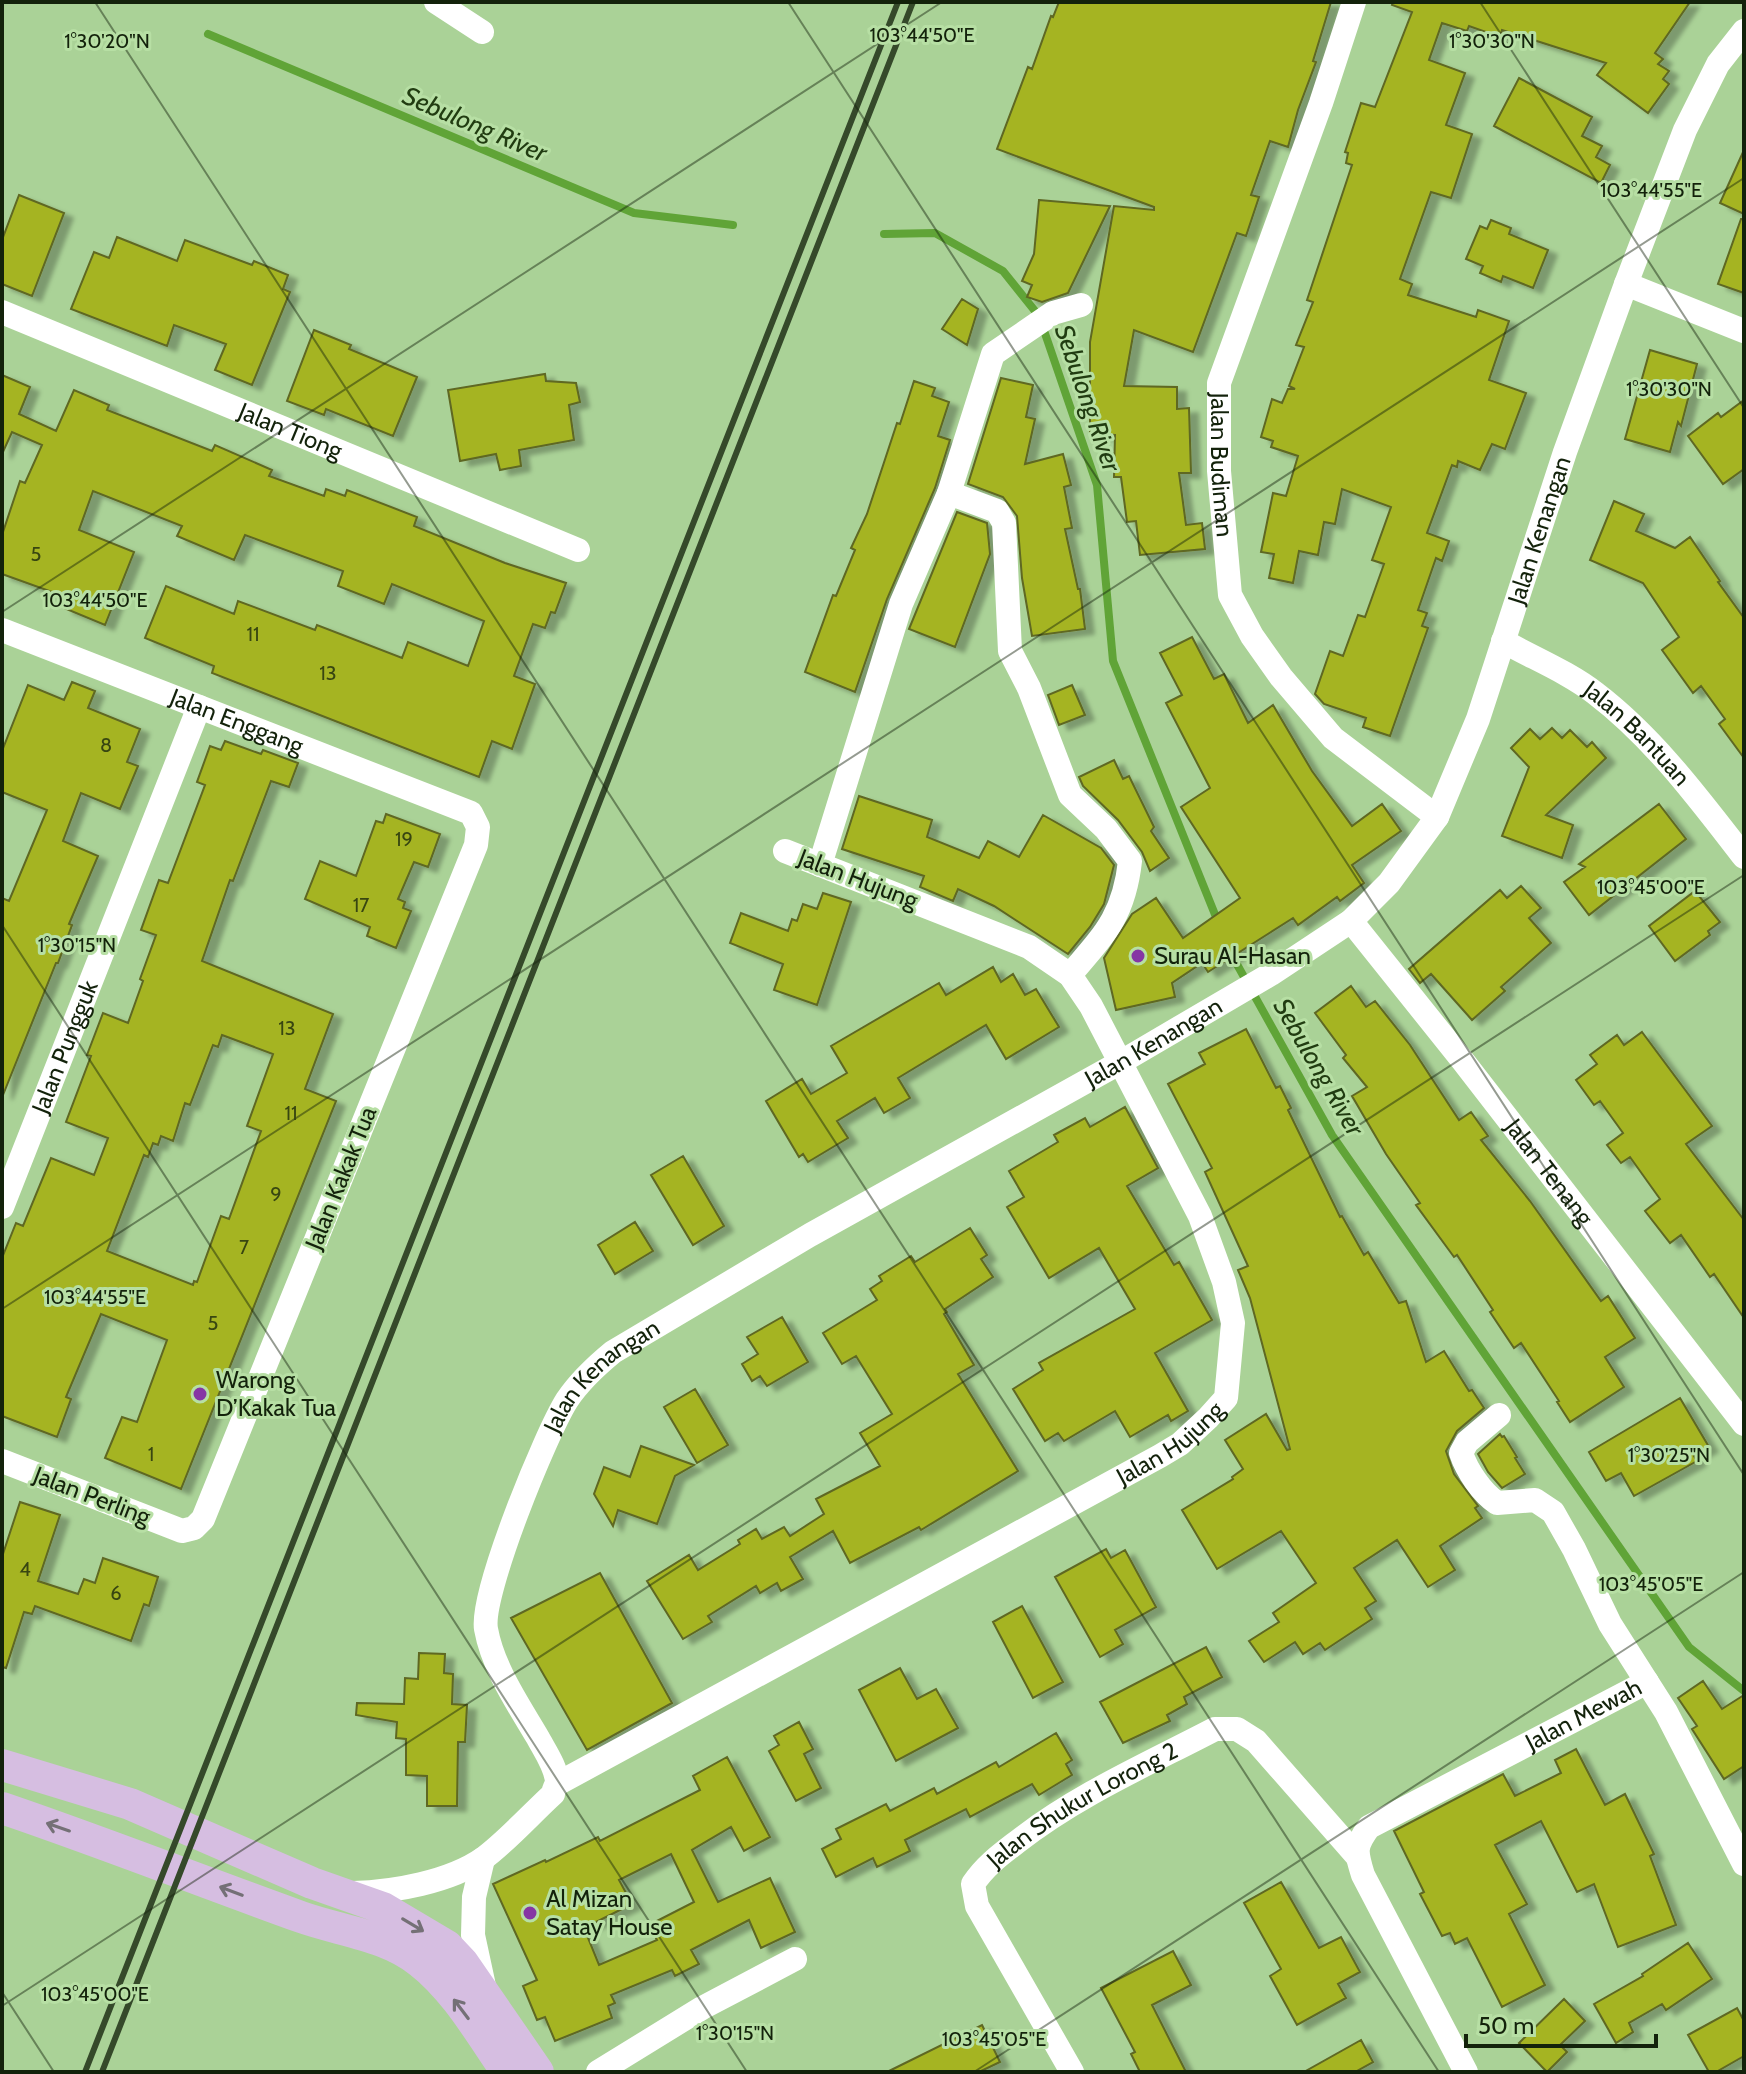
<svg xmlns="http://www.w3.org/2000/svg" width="1746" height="2074" font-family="Cabin,sans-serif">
	<defs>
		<filter id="shadow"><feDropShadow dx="9" dy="5" stdDeviation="2" flood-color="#0004"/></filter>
	</defs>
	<rect width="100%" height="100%" fill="#aad297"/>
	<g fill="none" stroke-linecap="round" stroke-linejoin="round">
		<path stroke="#60a437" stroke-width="8" d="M208 34 634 213 733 225
			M884 234 935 233 1003 271 1039 316 1097 485 1113 661 1218 922
			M1229 950 1332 1135 1689 1647 1744 1691"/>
	</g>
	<path fill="#a5b422" stroke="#5e6723" stroke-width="2" fill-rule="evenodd" filter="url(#shadow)" d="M1059 2H1331L1313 61 1316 62 1298 110 1288 147 1270 141 1251 195 1259 197 1246 236 1237 233 1193 352 1134 330 1124 386 1177 387V409L1189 408 1191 473H1179L1186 525 1202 523 1205 549 1140 555 1136 521 1127 522 1121 477H1114L1115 435 1090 434V342L1114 206 1154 210V207L997 149 1028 67 1032 69 1051 16 1053 17Z
		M1393 2H1690L1655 53 1663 59 1658 64 1669 71 1663 79 1669 84 1648 113 1597 75 1606 63 1502 30 1500 37 1469 26 1467 31 1442 23 1429 60 1465 73 1446 125 1472 134 1451 198 1431 192 1400 279 1412 284 1408 295 1476 317 1478 310 1509 321 1489 380 1526 393 1505 449 1492 444 1480 470 1458 461 1457 467 1452 465 1427 533 1449 541 1442 561 1436 558 1418 610 1427 613 1422 626 1428 628 1390 736 1363 727 1366 718 1324 704 1315 694 1330 651 1343 656 1358 615 1365 617 1384 564 1372 560 1391 507 1342 489 1335 524 1324 522 1318 555 1299 551 1293 583 1269 578 1274 554 1261 552 1273 493 1286 496 1298 456 1271 447 1273 441 1261 437 1272 399 1282 403 1288 389H1295L1289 386 1304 347 1296 345 1313 302 1307 300 1352 165 1346 163 1348 153 1345 152 1361 103 1375 107 1412 12 1392 5Z
		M1519 78 1592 117 1582 136 1602 146 1596 157 1610 165 1601 183 1494 126Z
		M1744 150V214L1720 203Z
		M19 195 64 213 32 296 2 284V240Z
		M1039 200 1110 206 1068 293 1042 302 1027 297 1032 285 1022 281 1034 254Z
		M1741 219H1744V293L1718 284Z
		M1491 220 1511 228 1509 234 1548 250 1533 288 1503 276 1501 282 1480 273 1483 266 1466 259 1480 226 1487 229Z
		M117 237 177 261 185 240 252 265 254 261 288 275 283 289 290 292 252 385 215 370 226 344 174 325 167 346 71 309 94 252 109 258Z
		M962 299 978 309 967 345 942 329Z
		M314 330 351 345 349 349 417 377 393 436 326 409 324 415 287 401Z
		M1650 350 1697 364 1681 426 1678 422 1670 452 1625 439Z
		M545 374 546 381 576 383 580 402 569 405 574 440 519 450 521 466 500 470 496 454 460 461 448 390Z
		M2 375 30 387 19 414 56 431 74 390 109 405 107 410 212 451 215 445 272 470 269 476 324 496 326 489 345 496 347 490 417 517 414 526 505 563 566 583 555 613 551 612 545 628 533 624 514 676 535 684 512 749 492 741 479 777 212 673 214 666 145 638 166 586 234 614 238 601 315 630 317 625 402 658 408 642 468 666 484 621 392 584 384 604 338 586 343 571 245 535 234 560 177 536 182 526 93 491 79 530 134 552 105 625 64 608 69 598 2 574V535L20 481 25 483 42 445 12 432 2 454Z
		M1001 378 1033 385 1026 417 1035 419 1025 464 1063 454 1071 485 1064 487 1072 528 1065 529 1078 589H1080L1085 629 1032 636 1022 578 1017 516 1003 497 968 484Z
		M914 381 935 388 932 396 949 402 938 436 950 440 935 488 887 599 855 692 805 672 833 595 836 596 855 550 851 548 867 514 897 423 900 424Z
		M1744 400V469L1723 484 1688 436 1718 413 1721 417Z
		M1614 501 1644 514 1636 531 1675 548 1690 537 1720 581 1718 582 1744 618V758L1719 724 1725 719 1701 686 1693 693 1662 650 1679 637 1643 583 1590 560Z
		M957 512 987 523 990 554 955 647 909 629Z
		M1192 637 1214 679 1224 674 1248 723 1273 705 1312 771 1352 826 1382 804 1401 831 1352 865 1364 883 1340 901 1337 897 1298 925 1293 918 1208 972 1202 963 1172 983 1175 997 1116 1010 1104 958 1132 914 1156 898 1183 938 1240 898 1181 807 1210 788 1166 703 1182 695 1160 653Z
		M72 682 95 691 88 708 140 729 127 762 138 766 120 809 81 793 63 841 98 856 69 924 72 925 58 963H56L3 1095 2 898 9 901 47 810 2 792V751L28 685 64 700Z
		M1072 685 1085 715 1059 725 1048 695Z
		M1552 728 1562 738 1570 730 1587 747 1592 742 1606 758 1546 815 1573 825 1562 858 1502 836 1529 767 1511 748 1530 729 1540 739Z
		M225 741 261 754 263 750 298 763 289 787 271 781 233 881 230 880 202 961 333 1014 305 1089 336 1101 181 1489 105 1458 122 1417 137 1422 167 1340 101 1314 66 1397 71 1399 57 1437 2 1416V1258L16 1223 23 1226 51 1158 94 1175 108 1138 66 1122 91 1056 87 1055 103 1013 128 1023 143 981 140 979 156 935 141 930 159 880 168 883 205 785 197 782 210 746 221 750ZM222 1035 273 1054 247 1126 261 1131 229 1219 221 1216 197 1282 194 1281 193 1285 107 1251 144 1155 148 1157 153 1143 158 1145 161 1136 173 1141 185 1103 190 1105 213 1045 218 1047Z
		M1114 760 1123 779 1129 776 1154 827 1151 831 1169 858 1150 871 1142 852 1118 820 1083 786 1079 777Z
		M859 796 932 820 927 837 979 858 988 841 1019 857 1043 815 1101 848 1114 865 1104 904 1090 927 1068 954 994 906 958 889 953 901 920 887 924 876 842 849Z
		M1659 804 1686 839 1589 915 1564 882 1585 867 1579 864Z
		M386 814 440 834 428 867 414 862 398 899 405 902 403 908 411 911 396 948 367 936 370 927 305 899 320 861 356 876 376 821 383 823Z
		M1521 886 1541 908 1529 918 1551 943 1501 987 1505 991 1472 1020 1431 974 1420 983 1409 969 1500 890 1507 898Z
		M1695 891 1720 922 1708 931 1710 935 1675 961 1649 926Z
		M823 893 851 902 817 1005 774 990 783 964 730 943 741 913 788 931 792 919 797 921 803 904 817 909Z
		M993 967 1001 982 1013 974 1025 995 1036 989 1059 1027 1006 1059 986 1025 898 1078 910 1098 884 1113 875 1098 837 1121 848 1138 808 1162 803 1154 799 1157 766 1101 802 1079 811 1094 847 1073 831 1046 939 983 946 995Z
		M1351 986 1366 1007 1375 1001 1410 1045 1459 1120 1471 1112 1488 1136 1481 1140 1530 1201 1601 1301 1608 1296 1635 1338 1605 1357 1624 1387 1570 1422 1557 1402 1559 1401 1521 1343 1514 1348 1490 1312 1493 1310 1457 1255 1454 1257 1416 1205 1420 1203 1386 1154 1352 1096 1367 1087 1343 1058 1346 1055 1315 1013Z
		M1246 1029 1276 1088 1280 1086 1291 1108 1288 1110 1340 1217 1342 1216 1364 1255 1368 1252 1399 1303 1406 1301 1426 1362 1444 1351 1469 1391 1472 1390 1484 1408 1457 1431 1446 1451 1454 1474 1478 1506 1475 1508 1482 1518 1440 1546 1455 1570 1428 1587 1397 1540 1354 1568 1376 1601 1365 1608 1372 1619 1325 1650 1320 1643 1303 1654 1295 1642 1264 1662 1249 1641 1279 1622 1273 1613 1316 1583 1281 1531 1217 1569 1182 1510 1233 1479 1232 1477 1243 1469 1225 1440 1266 1414 1287 1450 1290 1449 1250 1298 1238 1270 1248 1266 1205 1172 1212 1168 1168 1084 1205 1064 1199 1053Z
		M1642 1032 1712 1126 1686 1144 1744 1220V1318L1714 1274 1710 1277 1681 1235 1670 1243 1645 1211 1660 1199 1630 1157 1621 1163 1607 1145 1623 1133 1600 1101 1594 1105 1576 1080 1597 1064 1590 1055 1617 1035 1624 1045Z
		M1125 1107 1158 1168 1127 1186 1174 1265 1179 1262 1212 1320 1155 1353 1188 1411 1171 1421 1168 1415 1130 1437 1115 1411 1064 1441 1058 1433 1045 1441 1013 1389 1043 1370 1039 1363 1135 1309 1099 1248 1049 1278 1007 1207 1024 1197 1009 1171 1058 1142 1054 1135 1085 1118 1090 1127Z
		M683 1156 724 1226 693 1245 651 1175Z
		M635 1222 653 1251 615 1274 598 1245Z
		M970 1228 987 1255 981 1259 993 1277 945 1309 947 1312 944 1314 974 1365 958 1374 1018 1471 921 1530 919 1527 850 1563 833 1531 790 1557 803 1579 781 1591 777 1583 760 1593 756 1586 708 1616 712 1622 683 1639 647 1581 689 1555 698 1570 740 1544 738 1540 756 1529 762 1539 784 1527 790 1536 824 1514 816 1499 880 1466 860 1433 892 1414 856 1356 842 1364 823 1333 877 1300 870 1289 882 1281 879 1276 911 1256 915 1262Z
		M782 1317 808 1362 767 1386 760 1376 752 1381 742 1364 758 1354 747 1337Z
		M695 1389 728 1445 697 1463 664 1407Z
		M1680 1398 1709 1447 1694 1456 1697 1461 1634 1496 1621 1473 1606 1481 1589 1452Z
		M1500 1434 1502 1437 1504 1436 1517 1457 1515 1458 1525 1474 1502 1488 1488 1472 1478 1454Z
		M641 1446 694 1465 675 1476 657 1524 618 1510 613 1526 594 1494 604 1467 630 1477Z
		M20 1502 60 1515 38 1581 78 1594 84 1579 95 1583 103 1558 158 1577 149 1606 144 1604 131 1641 35 1606 32 1614 24 1612 6 1668 2 1667V1557Z
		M1106 1549 1111 1558 1125 1550 1156 1607 1115 1630 1123 1644 1100 1657 1055 1577Z
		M600 1573 672 1703 587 1750 511 1618Z
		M1022 1606 1063 1682 1033 1698 993 1622Z
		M1206 1647 1222 1677 1184 1697 1187 1704 1167 1715 1170 1721 1123 1743 1100 1702Z
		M419 1653 445 1654 444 1673 453 1674 452 1704 467 1705 465 1742H458L457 1806H427V1776L406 1775V1739L396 1738 397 1722 356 1715 357 1703 404 1704 405 1678 418 1679Z
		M900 1668 917 1699 936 1689 958 1728 896 1761 859 1690Z
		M1703 1681 1722 1709 1744 1695V1766L1724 1779 1692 1729 1697 1726 1678 1698Z
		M799 1722 813 1749 804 1754 821 1788 796 1801 769 1751 779 1745 774 1736Z
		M1056 1733 1072 1760 1066 1764 1072 1775 1039 1795 1032 1784 970 1817 966 1809 905 1840 910 1851 877 1867 873 1858 836 1877 822 1849 841 1839 836 1829 886 1804 890 1811 934 1788 937 1794 996 1762 999 1767Z
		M1576 1749 1605 1805 1625 1794 1654 1854 1650 1856 1676 1925 1618 1947 1594 1884 1577 1892 1541 1821 1495 1845 1527 1904 1509 1914 1545 1985 1502 2007 1467 1938 1455 1944 1450 1933 1442 1936 1420 1894 1424 1892 1394 1831 1503 1774 1515 1796 1561 1773 1555 1760Z
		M727 1757 770 1837 744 1851 731 1827 692 1850 718 1902 770 1878 795 1932 761 1948 749 1920 691 1950 699 1964 675 1976 672 1970 611 1995 615 2003 608 2006 612 2018 555 2041 545 2017 537 2020 523 1986 537 1980 493 1884 545 1860 546 1862 598 1837 600 1841 700 1790 693 1776ZM671 1854 694 1902 649 1925 657 1940 599 1965 584 1928 632 1904 619 1880Z
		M1281 1882 1319 1948 1341 1937 1360 1972 1338 1984 1346 1998 1297 2025 1270 1976 1281 1969 1244 1903Z
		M1688 1943 1712 1979 1666 2010 1662 2004 1629 2023 1633 2032 1616 2043 1594 2004 1643 1976 1642 1974Z
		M1173 1951 1191 1985 1152 2005 1186 2072H1140L1131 2054 1135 2052 1101 1988Z
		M1564 1999 1585 2021 1560 2045 1567 2052 1547 2072 1519 2043Z
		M1737 2008 1744 2021V2056L1716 2072H1709L1688 2035Z
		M982 2025 1000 2062 979 2072H887Z
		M1361 2040 1373 2062 1355 2072H1304Z"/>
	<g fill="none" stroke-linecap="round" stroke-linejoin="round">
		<g stroke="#fff" stroke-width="24">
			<path d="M436 2 482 32"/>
			<path id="s1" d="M1354 2 1321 103 1219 383V471L1230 595 1252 636 1281 677 1333 738 1437 817"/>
			<path d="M1626 284 1744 331"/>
			<path id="s2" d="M2 312 578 550"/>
			<path d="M949 493 997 511 1004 523 1010 651 1029 688 1070 795 1106 829 1130 861C1124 916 1104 935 1070 975"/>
			<path id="s3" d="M2 630 471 813 478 827 476 845 203 1519 194 1528 182 1531 2 1461"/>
			<path id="s4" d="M1503 641C1533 658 1568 672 1595 693 1654 738 1699 799 1744 857"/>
			<path d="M820 865 901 604 949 493 993 354 1053 313 1081 305"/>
			<path id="s5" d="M1351 921 1463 1061 1744 1424"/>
			<path id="s6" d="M2 1207 199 707"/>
			<path d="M1499 1415 1467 1442 1461 1453C1467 1471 1482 1493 1497 1503L1535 1500 1553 1512 1574 1549 1610 1624 1666 1712 1744 1864"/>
			<path id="s7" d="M557 1784 1160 1456 1180 1444 1208 1418 1226 1398 1233 1323 1224 1282 1200 1216 1091 1006 1070 975 1029 947 785 851"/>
			<path d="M483 1859 474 1897 473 1935 484 1986"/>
			<path id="s8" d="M353 1893C393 1892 450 1882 484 1858 508 1840 530 1815 553 1794 553 1792 556 1785 557 1783 557 1768 545 1751 538 1738 518 1704 493 1668 486 1629 480 1594 546 1433 567 1400 579 1382 596 1366 613 1352L810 1235 1121 1062 1271 974 1351 921 1389 883 1437 817 1478 719 1565 452 1626 284 1685 130 1718 64 1744 31"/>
			<path d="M598 2072 702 2008 795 1959"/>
			<path id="s9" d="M1072 2072 977 1906 973 1884C985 1866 1000 1855 1017 1842 1077 1795 1148 1764 1215 1729H1237L1256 1741 1357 1856"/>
			<path id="s10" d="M1466 2072 1363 1875C1356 1852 1354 1847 1369 1827L1647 1682"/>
		</g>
		<path stroke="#d6bee1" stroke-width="32" d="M2 1765 130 1804 312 1883 383 1908 447 1946 463 1963 538 2072
			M2 1808C102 1842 201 1881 301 1917 340 1931 387 1935 420 1962 456 1990 481 2035 507 2072"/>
		<path stroke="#35492a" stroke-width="6" d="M85 2072 898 2
			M102 2072 913 2"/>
	</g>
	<defs><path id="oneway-shaft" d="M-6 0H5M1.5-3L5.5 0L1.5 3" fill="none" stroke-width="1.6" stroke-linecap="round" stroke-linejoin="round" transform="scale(2)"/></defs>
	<g stroke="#747076">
		<use href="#oneway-shaft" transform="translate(58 1827) rotate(-161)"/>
		<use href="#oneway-shaft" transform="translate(231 1891) rotate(-159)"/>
		<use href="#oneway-shaft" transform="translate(413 1925) rotate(31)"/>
		<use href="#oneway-shaft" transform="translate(461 2009) rotate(-127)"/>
	</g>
	<path fill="none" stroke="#13220b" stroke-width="2" stroke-opacity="0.45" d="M95 2 1439 2072M788 2 1744 1475M1480 2 1744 408M2 612 942 2M2 925 747 2072M2 1309 1744 178M2 1992 54 2072M2 2006 1744 875M974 2072 1744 1572"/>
	<g fill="#8635a4" stroke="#b7dfa4" stroke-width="3">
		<circle cx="1138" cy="956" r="8"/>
		<circle cx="200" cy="1394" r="8"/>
		<circle cx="530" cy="1913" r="8"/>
	</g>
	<g text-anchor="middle" stroke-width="6" stroke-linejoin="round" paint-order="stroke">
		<g font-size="20" fill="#384611">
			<text x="36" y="561">5</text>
			<text x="253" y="641">11</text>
			<text x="328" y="680">13</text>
			<text x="106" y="752">8</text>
			<text x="404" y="846">19</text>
			<text x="361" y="912">17</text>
			<text x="287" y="1035">13</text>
			<text x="291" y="1120">11</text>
			<text x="276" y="1201">9</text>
			<text x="244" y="1254">7</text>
			<text x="213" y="1330">5</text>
			<text x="151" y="1461">1</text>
			<text x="25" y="1576">4</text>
			<text x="116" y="1600">6</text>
		</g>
		<g font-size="24" fill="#13220b" stroke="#b7dfa4">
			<text dy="8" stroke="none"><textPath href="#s2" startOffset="312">Jalan Tiong</textPath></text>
			<text dy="8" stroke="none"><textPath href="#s1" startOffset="486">Jalan Budiman</textPath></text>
			<text dy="8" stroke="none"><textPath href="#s8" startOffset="2020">Jalan Kenangan</textPath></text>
			<text dy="8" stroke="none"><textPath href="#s3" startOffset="252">Jalan Enggang</textPath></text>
			<text dy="8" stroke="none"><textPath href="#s4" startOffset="164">Jalan Bantuan</textPath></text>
			<text transform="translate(858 879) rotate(21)" y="8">Jalan Hujung</text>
			<text dy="8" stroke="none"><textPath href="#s8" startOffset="1348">Jalan Kenangan</textPath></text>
			<text dy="8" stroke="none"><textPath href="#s6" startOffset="172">Jalan Pungguk</textPath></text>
			<text dy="8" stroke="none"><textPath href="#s5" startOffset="320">Jalan Tenang</textPath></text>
			<text transform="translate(341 1178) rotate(-68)" y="8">Jalan Kakak Tua</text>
			<text dy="8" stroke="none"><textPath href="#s8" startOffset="700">Jalan Kenangan</textPath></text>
			<text dy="8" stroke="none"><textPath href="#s7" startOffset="702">Jalan Hujung</textPath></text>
			<text transform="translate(92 1496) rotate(21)" y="8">Jalan Perling</text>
			<text dy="8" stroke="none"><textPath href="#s10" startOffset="516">Jalan Mewah</textPath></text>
			<text dy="8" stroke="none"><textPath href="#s9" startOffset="350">Jalan Shukur Lorong 2</textPath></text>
		</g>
		<g font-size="24" fill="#13220b" stroke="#b7dfa4" text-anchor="start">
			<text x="1154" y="964">Surau Al-Hasan</text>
			<text x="216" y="1388">Warong<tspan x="216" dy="28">D’Kakak Tua</tspan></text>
			<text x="546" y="1907">Al Mizan<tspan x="546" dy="28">Satay House</tspan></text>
		</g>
		<g font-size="26" font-style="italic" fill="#213c11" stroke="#b7dfa4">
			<text transform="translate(475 124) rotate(23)" y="9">Sebulong River</text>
			<text transform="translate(1088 398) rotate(71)" y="9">Sebulong River</text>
			<text transform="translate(1319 1067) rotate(60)" y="9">Sebulong River</text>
		</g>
	</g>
	<g font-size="20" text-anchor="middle" fill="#13220b" stroke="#b7dfa4" stroke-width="6" stroke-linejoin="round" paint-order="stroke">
		<text x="922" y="42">103°44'50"E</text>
		<text x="107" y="48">1°30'20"N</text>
		<text x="1492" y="48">1°30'30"N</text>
		<text x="1651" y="197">103°44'55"E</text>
		<text x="1669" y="396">1°30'30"N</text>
		<text x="95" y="607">103°44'50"E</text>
		<text x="1651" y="894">103°45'00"E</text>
		<text x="77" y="952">1°30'15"N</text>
		<text x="95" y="1304">103°44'55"E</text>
		<text x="1669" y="1462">1°30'25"N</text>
		<text x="1651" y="1591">103°45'05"E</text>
		<text x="95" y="2001">103°45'00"E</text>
		<text x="735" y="2040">1°30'15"N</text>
		<text x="994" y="2046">103°45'05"E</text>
	</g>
	<rect width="1746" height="2074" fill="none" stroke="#13220b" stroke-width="8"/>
	<path d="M1466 2034v12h190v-12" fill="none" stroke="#13220b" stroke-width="4"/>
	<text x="1478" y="2034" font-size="24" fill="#13220b" stroke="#b7dfa4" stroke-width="6" paint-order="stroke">50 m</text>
</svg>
